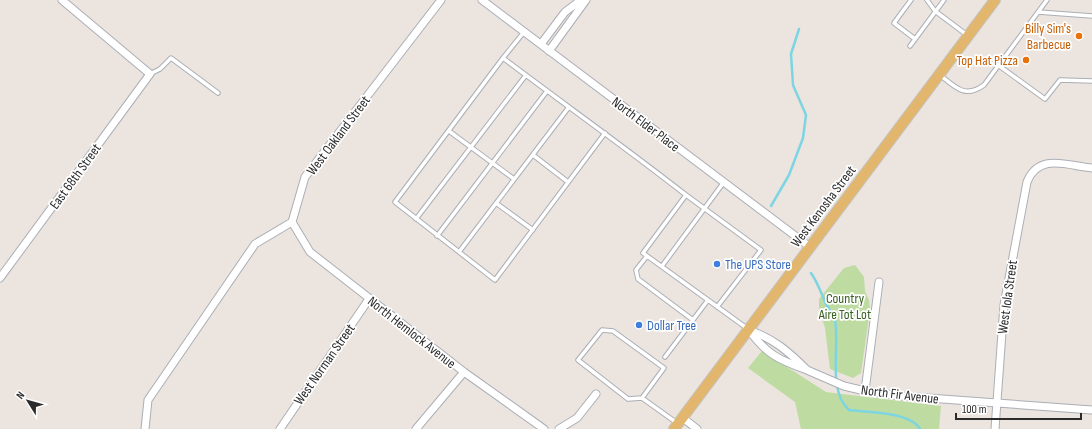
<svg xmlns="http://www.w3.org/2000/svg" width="1092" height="429" font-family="'Sofia Sans Condensed',sans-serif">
	<rect width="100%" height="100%" fill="#ebe4df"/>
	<path fill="#bedca1" d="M855 265 864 277 865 291 869 300 870 310 861 373 853 378 830 369 825 328 819 309V299L844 268Z
		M762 351 826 392 941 406 939 429H801L795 402 748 368Z"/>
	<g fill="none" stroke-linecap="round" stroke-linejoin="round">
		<path stroke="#7dd5e2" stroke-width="2.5" d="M771 206 789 175 803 138 806 115 793 85 791 54 799 29
			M811 273C818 283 821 293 826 304 829 309 833 314 835 320 840 345 827 391 849 410 867 412 911 412 920 429"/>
		<g stroke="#abafb6" stroke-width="5.5">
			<path id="lane" d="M911 0 894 23 915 39
				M927 0 935 11 967 35
				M1038 12 1092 16
				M910 46 944 0
				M503 58 524 32
				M998 65 1045 99 1060 80 1092 81
				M150 74 160 69 171 58 218 93
				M940 75C955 87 965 99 984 85L1047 0
				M449 131 514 179
				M605 133 495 280 395 202 503 58C564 104 626 148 686 195L643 253 748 329
				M533 155 568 182
				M686 195 761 250 717 307
				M496 203 533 230
				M416 219 526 75
				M437 236 547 91
				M459 252 569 107
				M647 256 636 270 638 279 693 320
				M662 266 724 182
				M665 357 708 300
				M642 398 628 399 578 360 602 330 613 331 664 368 642 398 677 423"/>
		</g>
		<g stroke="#abafb6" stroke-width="9">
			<path id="street" d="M482 0 810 247
				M541 44 565 12 581 0
				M549 51 586 0
				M292 222 310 252 464 372 544 429
				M0 278 150 74 62 0
				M749 330C774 339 788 351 807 370 779 360 766 354 749 330Z
				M807 370 844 386 865 391 901 396 1092 410
				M865 391 879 282
				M683 418 697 429
				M145 429 148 400 255 244 292 222 305 177 441 0
				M280 429 369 299
				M416 429 464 372
				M559 429 577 418 596 394
				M995 429 1004 305 1027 182C1039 152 1068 166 1092 168"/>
		</g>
		<g stroke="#c4c4c4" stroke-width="12">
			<path id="primary" d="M674 429 995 0"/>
		</g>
		<use href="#lane" stroke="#fff" stroke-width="3.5"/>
		<use href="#street" stroke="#fff" stroke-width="7"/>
		<use href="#primary" stroke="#e2b76d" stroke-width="10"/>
	</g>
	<g fill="#e8710a" stroke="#fff" stroke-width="1.5">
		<circle cx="1079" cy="36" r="4"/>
		<circle cx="1026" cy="60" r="4"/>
	</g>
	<g fill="#3f7fe0" stroke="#fff" stroke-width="1.5">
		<circle cx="717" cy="264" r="4"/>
		<circle cx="639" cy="325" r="4"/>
	</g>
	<g text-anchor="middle" stroke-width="3.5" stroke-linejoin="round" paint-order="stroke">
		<g font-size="14" fill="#c56008" stroke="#fff" text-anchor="end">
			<text x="1071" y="33">Billy Sim's<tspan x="1071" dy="16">Barbecue</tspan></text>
			<text x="1018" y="65">Top Hat Pizza</text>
		</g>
		<g font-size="14" fill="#2b2b2b" stroke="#fff">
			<text transform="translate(646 124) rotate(37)" y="5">North Elder Place</text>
			<text transform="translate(338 135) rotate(-53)" y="5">West Oakland Street</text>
			<text transform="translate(75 176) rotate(-54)" y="5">East 68th Street</text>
			<text transform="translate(823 206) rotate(-53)" y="5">West Kenosha Street</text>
			<text transform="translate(1007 297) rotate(-82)" y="5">West Iola Street</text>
			<text transform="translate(412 332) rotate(38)" y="5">North Hemlock Avenue</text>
			<text transform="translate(324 364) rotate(-55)" y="5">West Norman Street</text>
			<text transform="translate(900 394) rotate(7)" y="5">North Fir Avenue</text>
		</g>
		<g font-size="14" fill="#366cbe" stroke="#fff" text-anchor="start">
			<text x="725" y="269">The UPS Store</text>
			<text x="647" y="330">Dollar Tree</text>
		</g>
		<g font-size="14" fill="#386122" stroke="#fff">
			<text x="845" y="303">Country<tspan x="845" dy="16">Aire Tot Lot</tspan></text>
		</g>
	</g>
	<g transform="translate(28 401) rotate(307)" stroke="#ffffff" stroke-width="3" paint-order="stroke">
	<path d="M0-3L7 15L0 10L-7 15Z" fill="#2b2b2b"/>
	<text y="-6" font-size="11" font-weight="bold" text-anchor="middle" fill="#2b2b2b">N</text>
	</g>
	<path d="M956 413v6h125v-6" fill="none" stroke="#2b2b2b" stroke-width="2"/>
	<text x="962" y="413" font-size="12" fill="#2b2b2b" stroke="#ffffff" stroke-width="3" paint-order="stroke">100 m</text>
</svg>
